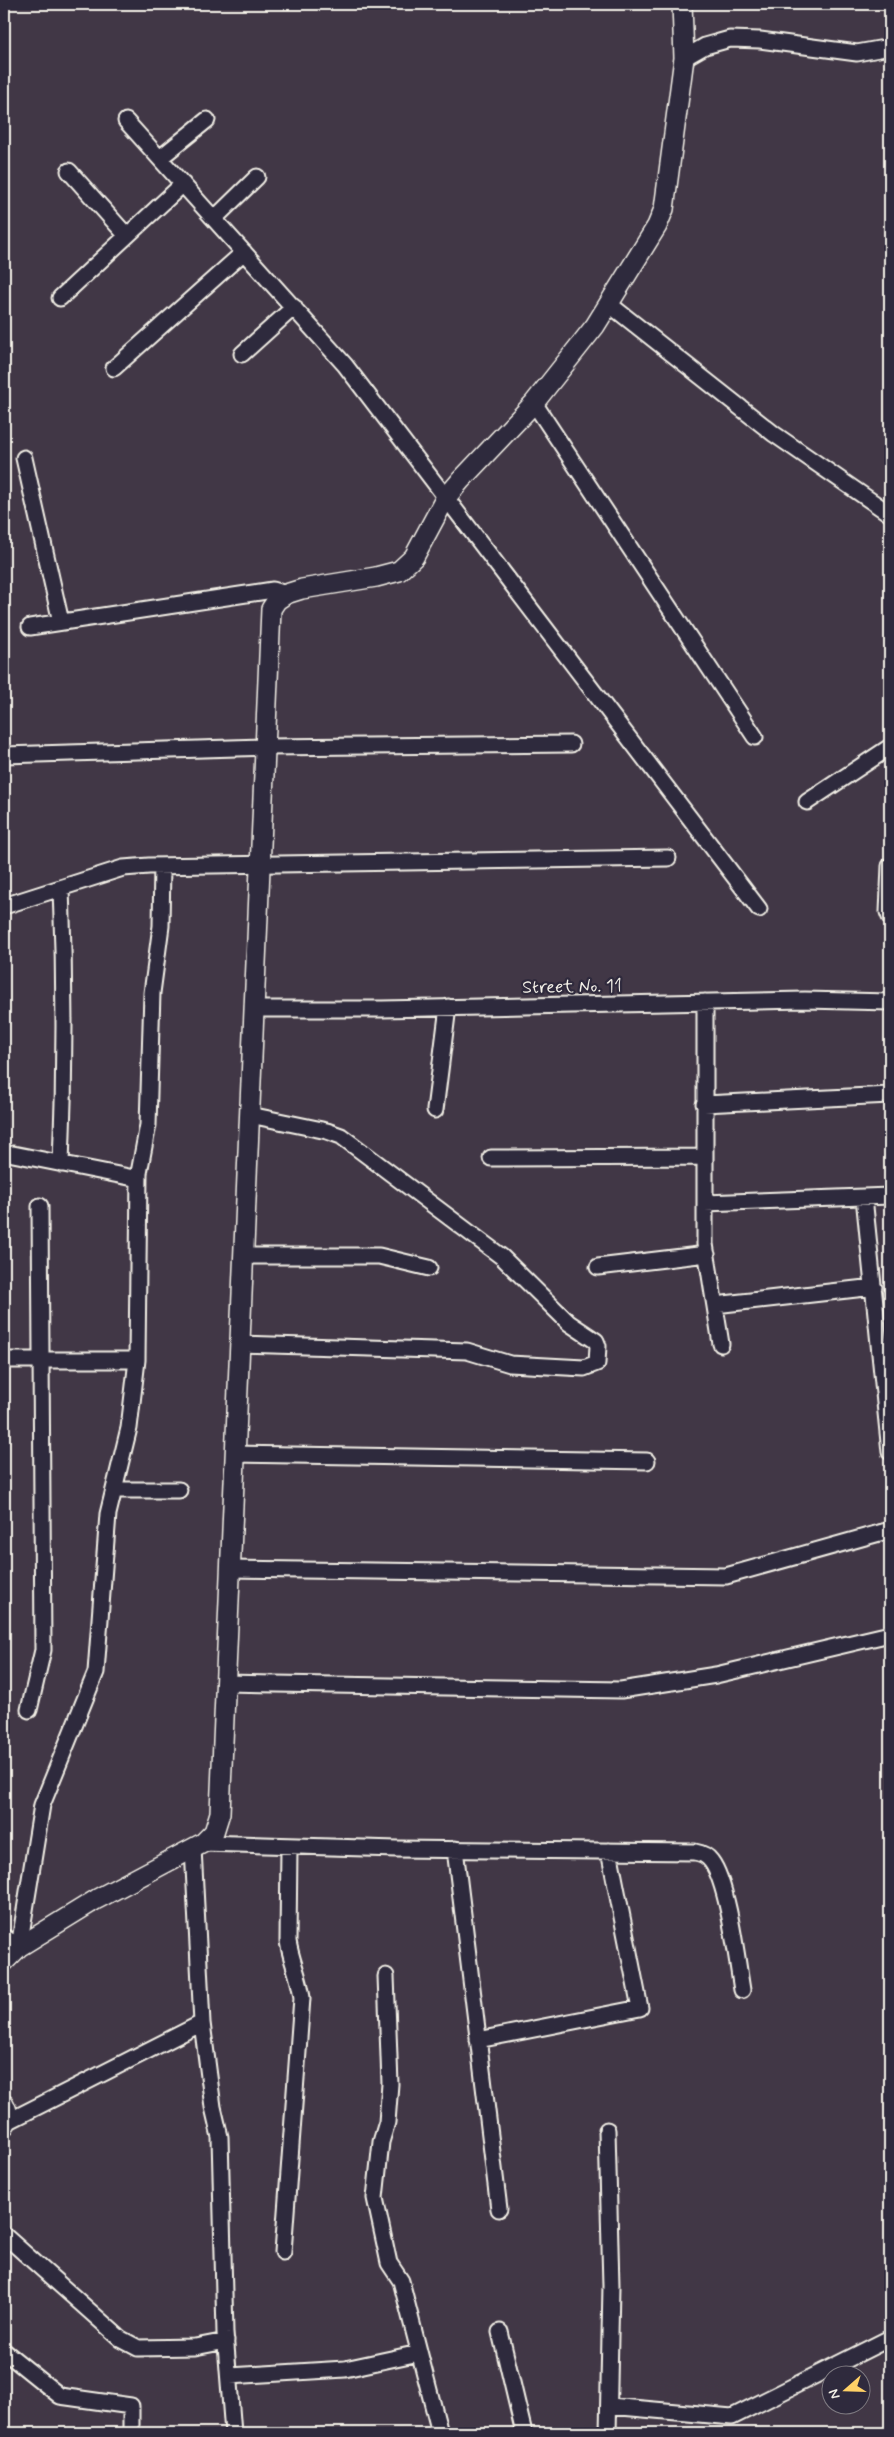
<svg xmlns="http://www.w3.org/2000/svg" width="894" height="2437" font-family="Mynerve,sans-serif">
	<rect width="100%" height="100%" fill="#413746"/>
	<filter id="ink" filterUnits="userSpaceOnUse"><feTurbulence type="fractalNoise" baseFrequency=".02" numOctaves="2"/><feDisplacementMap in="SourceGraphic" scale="10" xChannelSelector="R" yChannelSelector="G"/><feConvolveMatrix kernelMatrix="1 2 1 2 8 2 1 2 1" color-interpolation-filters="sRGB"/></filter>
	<g filter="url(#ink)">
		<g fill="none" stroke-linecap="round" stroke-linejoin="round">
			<g stroke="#f4f1e8" stroke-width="19">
				<path id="minor" d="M684 58 705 46 730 39 760 40 857 53 890 47
					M126 121 345 365 759 909
					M160 158 207 120
					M69 171 127 236
					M214 219 257 177
					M60 298 183 184
					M609 304 774 434 890 514
					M242 354 294 307
					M114 368 244 252
					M534 403 755 737
					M24 458 61 622
					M30 627 273 590 286 594
					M4 755 266 747 571 744
					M807 802 890 747
					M890 866 888 912 890 917
					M4 906 123 868 149 866 668 858
					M705 1002V1244L721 1344
					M255 1009H382L805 1000 890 1002
					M704 1104 890 1095
					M435 1110 448 1007
					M13 1154 139 1179
					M491 1158 705 1157
					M61 1164C65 1072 65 981 61 888
					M864 1197 890 1452
					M705 1203 890 1196
					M244 1256H379L429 1268
					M598 1267 707 1254
					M715 1305 874 1287
					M240 1344 467 1351 510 1364 584 1368 597 1363 598 1346 596 1341 569 1323 502 1257 341 1136 327 1131 250 1115
					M4 1360H137
					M235 1454 647 1461
					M114 1490H179
					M231 1569 726 1576 890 1530
					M226 1683 621 1690 716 1675 890 1634
					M29 1710 43 1650 40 1206
					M203 1843 397 1849 695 1852C701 1853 707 1855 711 1861 728 1883 737 1960 742 1990
					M455 1849 499 2209
					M4 1937 19 1947 42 1805 96 1672 108 1514 129 1428 137 1360 139 1173 148 1125 152 993 161 926 162 866
					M386 1976 390 2084 387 2122 381 2142 375 2198 389 2263 401 2281 440 2433
					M202 2023 213 2107 220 2137 225 2333 233 2433
					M478 2040 640 2008 609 1851
					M7 2122 202 2023 193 1848
					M607 2130 611 2286 608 2433
					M4 2235 121 2339 138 2348 195 2347 226 2341
					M283 2252 302 1998C300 1978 291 1961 288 1941L289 1847
					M500 2332 524 2433
					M4 2351 60 2396 131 2406V2433
					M230 2376 345 2369 419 2353
					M610 2406 732 2417 890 2338"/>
			</g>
			<g stroke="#f4f1e8" stroke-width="22">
				<path id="tertiary" d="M4 1962 19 1947 97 1899 203 1843 214 1832 220 1813 271 609 277 600 286 594 302 589 376 577 399 571 414 557 445 499 461 480 534 403 595 326 657 226 664 209 684 58 682 4
					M4 2104C8 2111 9 2119 4 2126"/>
			</g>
			<use href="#minor" stroke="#2f2a3d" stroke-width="15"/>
			<use href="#tertiary" stroke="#2f2a3d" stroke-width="19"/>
		</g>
	</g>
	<g text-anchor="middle" stroke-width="4.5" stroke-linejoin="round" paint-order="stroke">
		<g font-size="18" fill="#f4f1e8" stroke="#2f2a3d">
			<text transform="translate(572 986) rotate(-1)" y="6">Street No. 11</text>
		</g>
	</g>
	<rect width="894" height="2437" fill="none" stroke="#2f2a3d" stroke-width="20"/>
	<rect x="10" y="10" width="874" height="2417" fill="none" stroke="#f4f1e8" stroke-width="2" filter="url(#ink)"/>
	<g transform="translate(846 2390) rotate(250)"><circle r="24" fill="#2f2a3d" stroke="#7e7a81"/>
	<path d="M0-4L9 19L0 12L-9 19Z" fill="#ffd166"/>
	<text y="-8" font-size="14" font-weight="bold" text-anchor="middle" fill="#f4f1e8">N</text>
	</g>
</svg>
